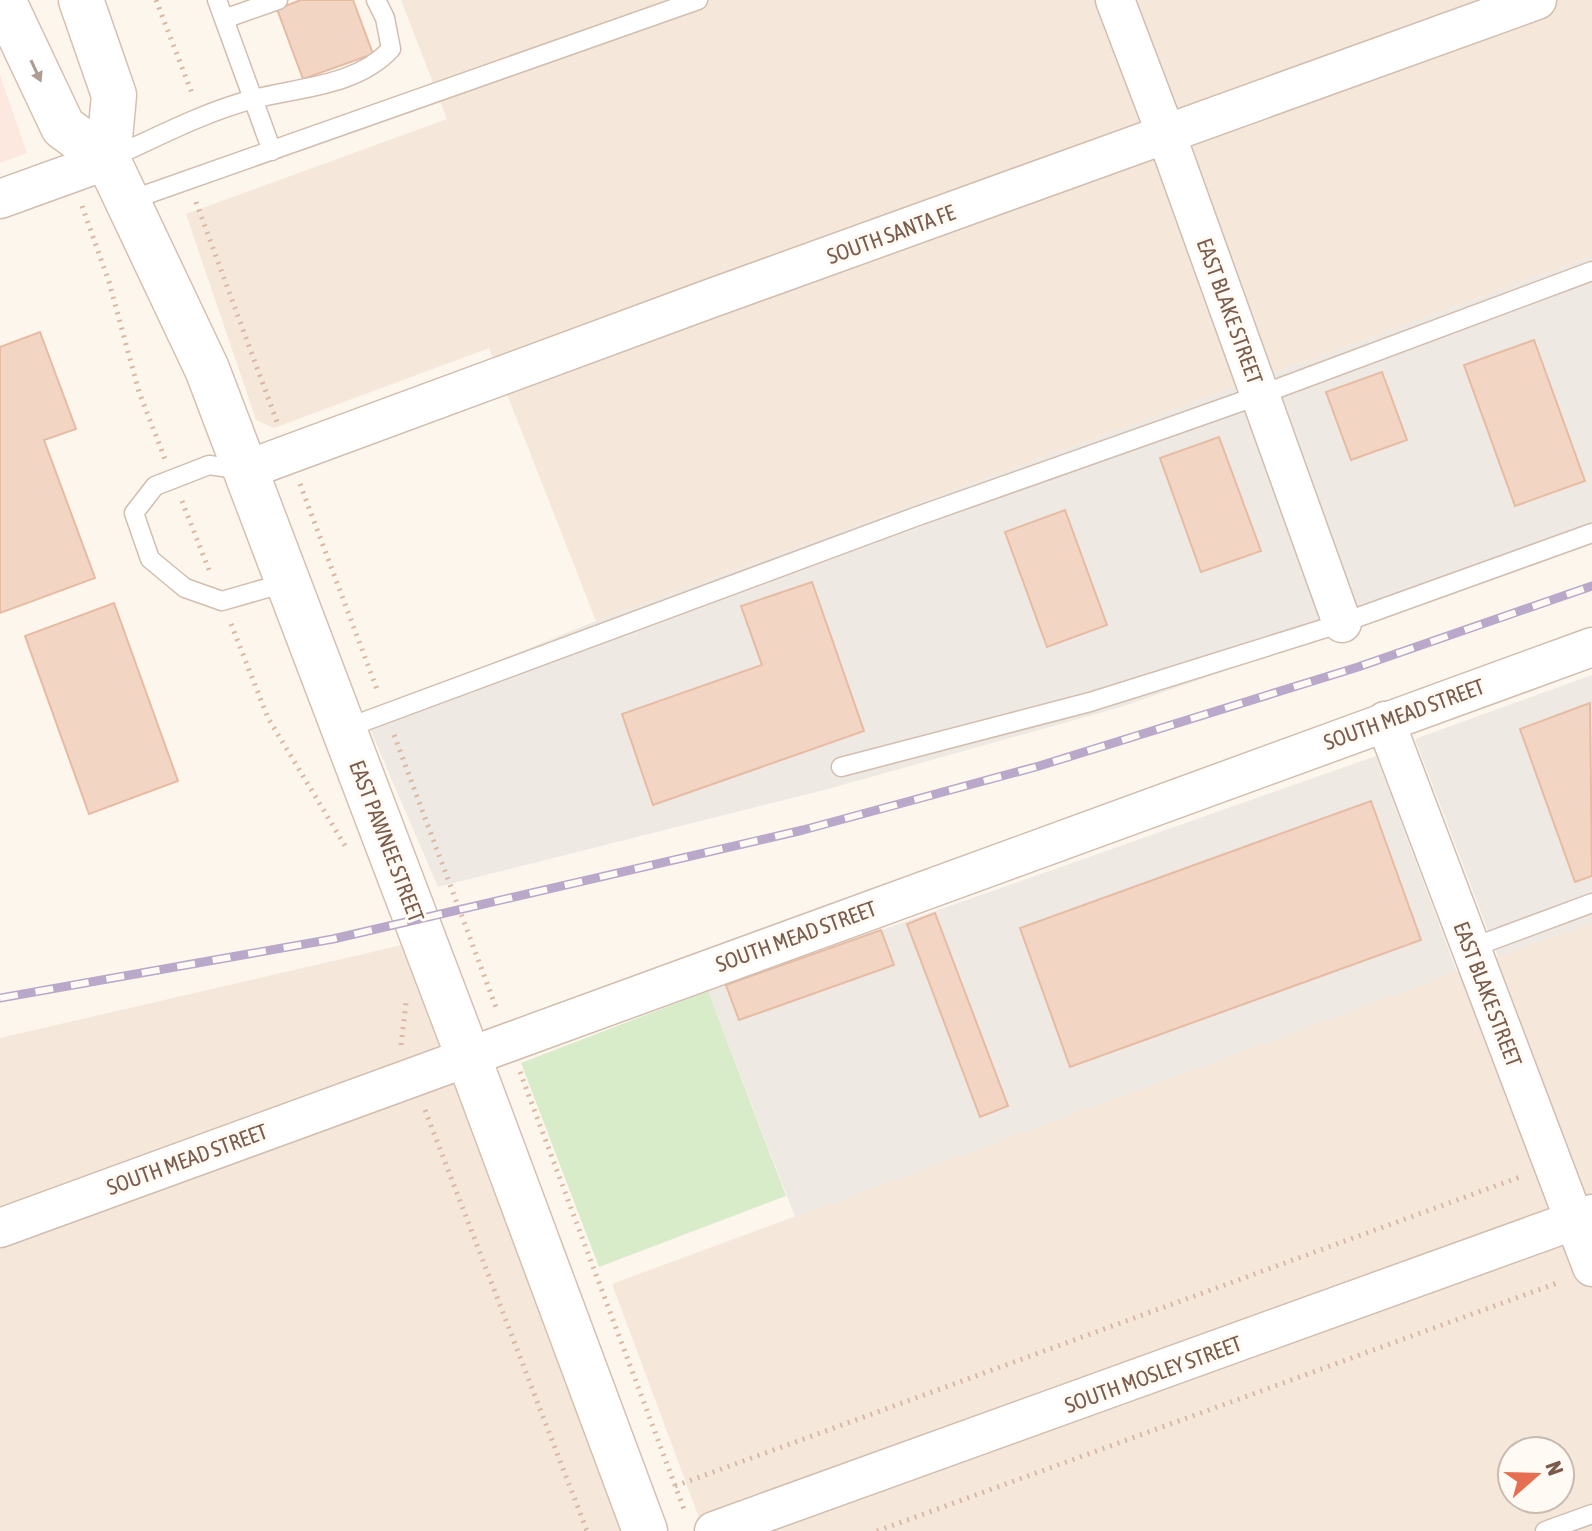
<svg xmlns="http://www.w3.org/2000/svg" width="1592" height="1531" font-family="'Asap Condensed',sans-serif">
	<rect width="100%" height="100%" fill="#fdf6ec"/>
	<path fill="#f5e8da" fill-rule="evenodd" d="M401 0H1592V256L596 621 489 348 274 428 256 420 186 214 447 119Z
		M1592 922V1531H704L612 1284ZM1512 1451H1560V1499H1512Z
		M402 945 468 1056 642 1531H0V1038Z"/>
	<path fill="#fde8e0" d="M0 75 27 153 0 163Z"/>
	<path fill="#efe9e4" d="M1592 256V543L1121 707 828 789 438 887 364 715 596 621Z
		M1592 675V922L1498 957 1415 739Z
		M1376 756 1457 972 795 1217 708 991Z"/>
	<path fill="#d8ecc9" d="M708 991 786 1196 599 1267 521 1063Z"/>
	<path fill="#f3d5c3" stroke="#e6bba3" stroke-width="2" d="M301 0H353L373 54 303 79 277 9Z
		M40 332 76 429 44 440 95 578 0 613V347Z
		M1534 340 1585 481 1515 506 1464 365Z
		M1382 372 1407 440 1351 460 1326 392Z
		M1219 437 1261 551 1201 572 1160 458Z
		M1065 510 1107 625 1047 647 1005 532Z
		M812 582 864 731 653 805 622 714 762 665 741 606Z
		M114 603 178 781 89 814 25 636Z
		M1590 703 1592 876 1575 882 1520 729Z
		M1371 801 1421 940 1070 1067 1020 928Z
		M935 913 1008 1106 980 1117 907 924Z
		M881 930 894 965 739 1020 726 985Z"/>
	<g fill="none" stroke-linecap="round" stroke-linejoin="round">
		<g stroke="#d1beb0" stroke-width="21">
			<path id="lane" d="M217 0 272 151
				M224 19 278 0
				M111 158C157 137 204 112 254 99 300 87 357 86 391 49L385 18 376 0
				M128 201 698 0
				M243 470 209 465 155 486 134 513 150 559 185 588 222 601 288 582
				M344 729 915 517 1260 395 1592 271
				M841 767 1090 702 1342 623 1592 533
				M1471 948 1592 903
				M1545 1531 1592 1514"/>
		</g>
		<g stroke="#d1beb0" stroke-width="41">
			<path id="street" d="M1115 0 1166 134 1342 623
				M0 199 108 160
				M246 470 709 299 1537 0
				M1385 721 1592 1267
				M0 1228 1592 647
				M714 1531 1592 1214"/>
		</g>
		<g stroke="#d6c0b0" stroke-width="47">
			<path id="secondary" d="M3 0 63 127 108 160 207 369 468 1056 645 1531
				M81 0 114 95 108 160"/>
		</g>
		<path stroke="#d9b8a5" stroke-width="5" stroke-dasharray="2 6" stroke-linecap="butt" d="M156 0 193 96
			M196 202 277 422
			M82 206 109 282 139 392 165 459
			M300 484 378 692
			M182 501 209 570
			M231 624 268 718 347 849
			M394 735 497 1010
			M401 1045 406 1003
			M520 1072 685 1512
			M425 1110 587 1531
			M675 1486 1520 1177
			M877 1531 1560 1282"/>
		<use href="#lane" stroke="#fff" stroke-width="18"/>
		<use href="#street" stroke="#fff" stroke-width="38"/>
		<use href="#secondary" stroke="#fff" stroke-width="44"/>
		<g stroke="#b9a8c9" stroke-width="9">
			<path id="rail" d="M0 998 333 939 803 830 1039 766 1358 667 1592 586"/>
		</g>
		<use href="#rail" stroke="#fffaf3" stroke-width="6" stroke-dasharray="18" stroke-linecap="butt"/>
	</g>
	<defs><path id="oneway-solid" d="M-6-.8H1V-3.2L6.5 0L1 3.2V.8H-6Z" transform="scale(2)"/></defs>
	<use fill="#af9d94" href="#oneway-solid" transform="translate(36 71) rotate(65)"/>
	<g text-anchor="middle" stroke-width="6" stroke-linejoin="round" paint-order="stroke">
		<g font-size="22" fill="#7a5c4d" stroke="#fffaf3">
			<text transform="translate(891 234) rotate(-20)" y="8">SOUTH SANTA FE</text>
			<text transform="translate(1230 311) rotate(70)" y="8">EAST BLAKE STREET</text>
			<text transform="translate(1404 714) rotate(-20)" y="8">SOUTH MEAD STREET</text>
			<text transform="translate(387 841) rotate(69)" y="8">EAST PAWNEE STREET</text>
			<text transform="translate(796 936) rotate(-20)" y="8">SOUTH MEAD STREET</text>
			<text transform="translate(1488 994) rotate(69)" y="8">EAST BLAKE STREET</text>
			<text transform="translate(187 1159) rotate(-20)" y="8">SOUTH MEAD STREET</text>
			<text transform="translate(1153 1374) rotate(-20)" y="8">SOUTH MOSLEY STREET</text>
		</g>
	</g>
	<g transform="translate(1536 1475) rotate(70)"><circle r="38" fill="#fffaf3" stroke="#cabbb1" stroke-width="2"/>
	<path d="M0-6L14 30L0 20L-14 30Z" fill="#e76f51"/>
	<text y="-12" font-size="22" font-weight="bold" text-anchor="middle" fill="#7a5c4d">N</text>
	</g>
</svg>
